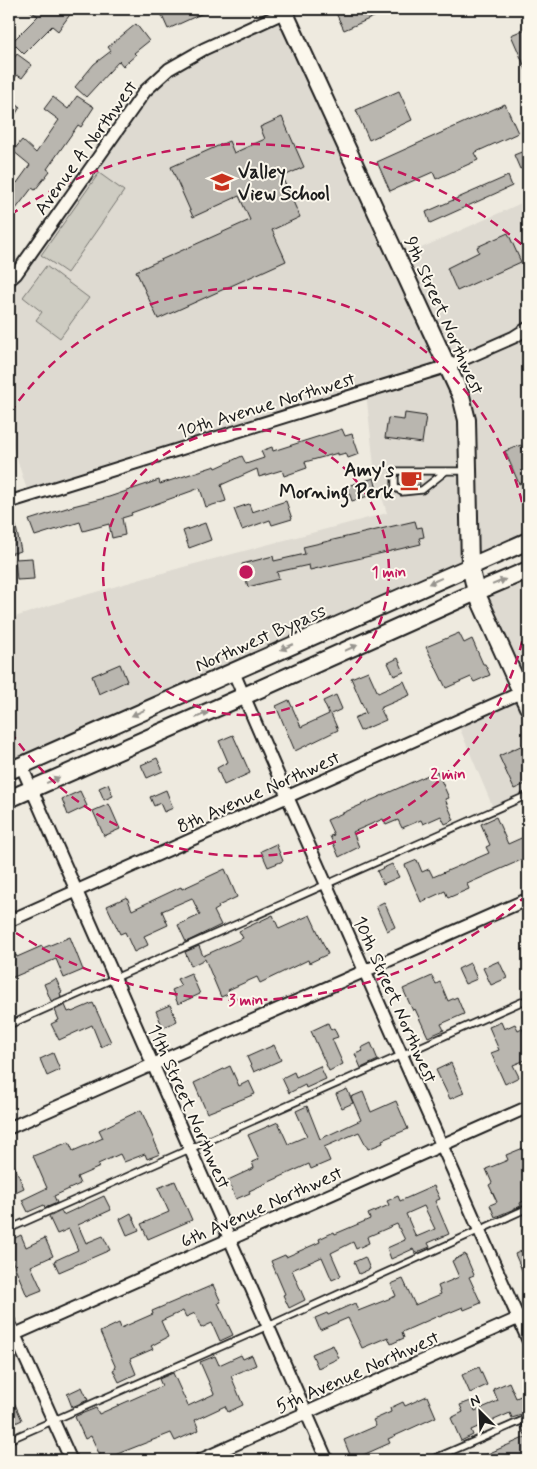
<svg xmlns="http://www.w3.org/2000/svg" width="537" height="1469" font-family="Mynerve,sans-serif">
	<rect width="100%" height="100%" fill="#eeeadf"/>
	<filter id="ink" filterUnits="userSpaceOnUse"><feTurbulence type="fractalNoise" baseFrequency=".02" numOctaves="2"/><feDisplacementMap in="SourceGraphic" scale="10" xChannelSelector="R" yChannelSelector="G"/><feConvolveMatrix kernelMatrix="1 2 1 2 8 2 1 2 1" color-interpolation-filters="sRGB"/></filter>
	<g filter="url(#ink)">
		<path fill="#dedad1" d="M285 12 399 258 528 200V541L9 771V619L54 604 187 566 387 513 375 475 366 392 29 496 9 435V280L145 91 204 49Z
			M528 570V795L494 810 457 722 522 692 476 592Z"/>
		<path fill="#ceccc2" stroke="#75746f" d="M99 173 124 191 67 273 41 255Z
			M46 266 89 298 60 338 36 320 42 312 23 297Z"/>
		<path fill="#b9b6af" stroke="#1c1c1c" fill-rule="evenodd" d="M27 9H74L58 31 52 26 24 54 12 42 38 16Z
			M159 9H212L168 29Z
			M341 9H392L344 30 335 11Z
			M136 24 149 41 134 53 136 55 123 66 119 61 86 97 75 87 94 64 111 51 108 47Z
			M528 28V74L511 35Z
			M17 54 32 65 22 78 17 75 9 86V65Z
			M399 91 412 120 369 140 356 110Z
			M77 96 94 107 81 127 78 125 47 169 50 171 35 190 32 188 9 218V190L15 181 17 183 30 165 13 151 22 140 36 153 59 120 44 109 53 97 68 109Z
			M9 100 20 107 9 125Z
			M505 104 518 133 474 153 478 160 436 179 433 172 390 191 377 162Z
			M282 117 304 167 282 177 300 217 272 230 286 261 158 319 136 271 250 220 239 196 193 217 171 167 229 141 234 153 265 139 260 127Z
			M524 151 528 160V165L520 169 514 155Z
			M508 176 512 186 430 223 426 212Z
			M508 233 521 262 457 291 447 268 479 252 477 247Z
			M405 413 426 416 422 443 385 438 388 418 404 420Z
			M342 429 345 436 352 434 359 454 348 458 346 453 338 455V453L305 462 307 468 284 476 282 470 259 477 257 469 221 485 226 501 206 507 200 488 131 513 132 515 122 518 125 535 112 538 109 524 83 531 80 522 35 536 29 520 73 506 109 497 159 480 160 484 215 466 216 468 242 456 246 464 264 458 261 451 272 447 273 451Z
			M521 445 528 463V480L519 484 505 451Z
			M402 476H419L420 485 403 486Z
			M374 478 378 493 352 501 347 486Z
			M286 501 292 519 272 525 270 520 242 530 234 509 249 504 252 512Z
			M13 513 21 551 9 554V514Z
			M415 521 417 528 422 527 424 537 419 538 421 544 310 570 309 565 277 572 279 579 248 587 242 564 273 556 274 561 305 554 303 547Z
			M205 523 211 540 189 548 183 531Z
			M32 558 34 579 17 580 15 559Z
			M459 633 464 643 472 639 483 664H485L490 675 474 682 471 677 446 688 426 647Z
			M398 658 404 672 394 676 388 663Z
			M120 664 127 681 99 694 92 676Z
			M368 671 378 693 404 681 410 695 380 708 386 720 360 731 354 718 366 713 351 678Z
			M336 695 342 709 331 714 338 730 295 751 276 706 289 700 301 727 329 714 323 701Z
			M233 735 250 773 224 785 217 768 228 762 219 741Z
			M525 744 528 751V783L514 789 499 756Z
			M157 758 163 771 147 778 141 765Z
			M437 771 449 798 445 799 454 820 445 824 441 816 423 824 421 820 402 828 398 820 386 825 383 819 353 832 359 847 339 857 330 836 334 835 327 820Z
			M108 784 113 796 104 800 99 788Z
			M166 790 173 808 164 812 160 803 154 806 150 797Z
			M80 791 87 806 68 815 62 799Z
			M109 804 120 829 104 836 93 811Z
			M496 817 508 844 528 835V857L467 884 469 889 448 898 445 891 421 902 405 865 417 860 422 872 429 869 433 877 489 853 486 847 490 845 481 824Z
			M276 844 283 861 268 867 261 851Z
			M392 864 399 877 383 884 377 871Z
			M225 869 237 897 218 906 219 908 214 911 221 925 186 942 178 925 200 915 192 898 162 911 168 925 144 936 148 945 134 952 125 932 120 934 107 906 127 897 132 910 181 887 182 889Z
			M384 902 395 927 387 931 376 906Z
			M273 915 279 929 310 915 328 954 309 963 308 960 260 983 257 977 228 990 230 993 221 997 205 959 191 966 185 952 199 946 203 956 243 938 239 931Z
			M70 937 83 970 64 978 56 959 9 979V959L16 955 17 957 42 946 43 948Z
			M499 961 507 978 491 985 483 968Z
			M470 963 477 979 465 984 458 969Z
			M191 973 200 994 178 1004 172 990 181 986 177 979Z
			M432 976 436 984 440 982 448 1001 457 997 464 1014 441 1024 444 1030 428 1037 415 1009 413 1011 403 989Z
			M56 979 62 992 60 993 61 997 51 1001 44 984Z
			M93 1003 111 1042 101 1047 92 1025 59 1040 51 1024 59 1020 55 1010 65 1005 68 1012 71 1011 72 1012Z
			M170 1005 177 1021 163 1028 156 1011Z
			M501 1022 504 1029 515 1024 518 1030 522 1028 528 1042 524 1044 528 1054V1059L513 1065 519 1077 505 1084 491 1053 499 1050 489 1027Z
			M328 1023 331 1030 334 1028 338 1037 332 1039 343 1064 329 1071 311 1031Z
			M371 1043 378 1060 361 1068 355 1054 363 1051 361 1048Z
			M274 1045 281 1060 254 1072 247 1057Z
			M53 1053 60 1070 47 1076 40 1059Z
			M451 1063 464 1093 450 1099 436 1070Z
			M230 1066 239 1086 249 1081 255 1094 207 1113 194 1083Z
			M320 1066 326 1079 306 1088 305 1085 289 1093 282 1078 294 1072 296 1077Z
			M347 1089 353 1103 342 1108 336 1094Z
			M363 1092 371 1112 396 1101 408 1129 382 1140 383 1143 368 1149 359 1132 324 1147 330 1161 311 1169 309 1164 249 1191 250 1193 236 1199 228 1180 254 1168 252 1162 259 1159 248 1135 278 1122 288 1144 307 1136 296 1111 307 1106 320 1139 361 1120 351 1097Z
			M141 1110 160 1154 147 1159 145 1154 124 1162 120 1154 98 1164 100 1167 77 1177 80 1184 54 1196 57 1203 45 1208 44 1205 28 1212 22 1200 47 1188 33 1156 69 1142 73 1151 103 1138 99 1130Z
			M528 1146V1199L520 1203 521 1206 495 1217 490 1205 497 1202 489 1185 492 1183 486 1169 508 1160 506 1155Z
			M9 1153 24 1188 9 1195Z
			M175 1181 192 1220 148 1239 141 1224 169 1212 158 1188Z
			M434 1186 440 1199 435 1201 449 1234 428 1243 430 1247 415 1253 413 1249 391 1259 387 1248 405 1240 397 1224 367 1237 369 1243 356 1249 353 1242 331 1253 341 1276 332 1280 322 1257 292 1270 305 1300 289 1308 283 1295 285 1294 271 1261 285 1255 286 1257 320 1242 319 1239 334 1232 335 1234 370 1219 368 1214 389 1205 387 1201 398 1196 400 1201ZM424 1206 435 1229 416 1237 406 1214Z
			M104 1196 111 1210 78 1225 86 1243 103 1236 110 1250 59 1272 54 1261 78 1250 69 1229 57 1234 49 1217 61 1211 63 1215Z
			M131 1213 139 1230 127 1235 120 1219Z
			M21 1235 26 1247 45 1238 53 1256 31 1266 42 1290 27 1296 9 1253V1241Z
			M528 1248V1284L515 1254Z
			M465 1254 474 1275 469 1277 481 1303 464 1310 463 1307 439 1317 438 1316 402 1332 404 1338 391 1344 388 1337 362 1348 348 1318 320 1330 315 1318 327 1313 328 1315 355 1303 358 1311 396 1296 391 1284 403 1279 415 1305 441 1294 438 1286 459 1277 452 1261Z
			M365 1257 370 1269 359 1274 354 1262Z
			M213 1285 221 1302 218 1303 233 1335 220 1341 212 1323 201 1328 195 1313 186 1317 183 1311 161 1321 168 1337 151 1346 153 1349 130 1359 136 1374 119 1382 113 1370 116 1368 100 1332 119 1323 121 1328 153 1314 152 1311Z
			M333 1345 339 1358 318 1368 312 1354Z
			M241 1355 243 1359 252 1355 256 1365 231 1376 243 1405 228 1412 225 1406 195 1420 199 1430 175 1441 171 1433 102 1460 91 1436 85 1439 75 1417 76 1416 96 1408 99 1414 162 1386 159 1379 173 1373 188 1406 214 1394 200 1362 215 1356 219 1365Z
			M479 1367 487 1385 470 1393 462 1375Z
			M509 1382 516 1398 528 1393V1413L512 1418 510 1413 471 1430 473 1435 461 1441 451 1418 463 1412 460 1405 471 1401 475 1411 498 1401 493 1389Z
			M82 1387 88 1400 72 1407 67 1394Z
			M9 1391 22 1420 9 1426Z
			M427 1396 436 1417 388 1439 390 1443 352 1460 344 1440 376 1426 373 1420 391 1412 390 1408 403 1402 405 1406Z
			M528 1423V1460H474L526 1437 521 1426Z"/>
		<g fill="none" stroke-linecap="round" stroke-linejoin="round">
			<g stroke="#1c1c1c" stroke-width="9">
				<path id="lane" d="M446 471 422 490 402 492 395 487V471H467
					M9 1025 528 795
					M9 1229 528 999
					M9 1440 268 1326 528 1208
					M431 1460 528 1418"/>
			</g>
			<g stroke="#1c1c1c" stroke-width="15">
				<path id="street" d="M9 280 16 274 145 91 169 69 204 49 285 12
					M9 502 448 366 514 337 528 328
					M233 671 288 798 528 1340
					M21 765 327 1460
					M9 921 522 692
					M9 1128 528 899
					M9 1322 71 1460
					M9 1337 528 1107
					M200 1460 528 1314"/>
			</g>
			<g stroke="#1c1c1c" stroke-width="20">
				<path id="secondary" d="M283 9 461 396 467 420 470 566 476 592 528 707
					M9 771 528 541
					M9 799 244 696 476 592 528 570"/>
			</g>
			<use href="#lane" stroke="#fbf7ec" stroke-width="5.5"/>
			<use href="#street" stroke="#fbf7ec" stroke-width="11"/>
			<use href="#secondary" stroke="#fbf7ec" stroke-width="16"/>
		</g>
		<defs><path id="oneway-solid" d="M-6-.8H1V-3.2L6.5 0L1 3.2V.8H-6Z" transform="scale(1.25)"/></defs>
		<g fill="#97948e">
			<use href="#oneway-solid" transform="translate(435 581) rotate(156)"/>
			<use href="#oneway-solid" transform="translate(499 582) rotate(-22)"/>
			<use href="#oneway-solid" transform="translate(287 647) rotate(156)"/>
			<use href="#oneway-solid" transform="translate(351 648) rotate(-24)"/>
			<use href="#oneway-solid" transform="translate(138 713) rotate(156)"/>
			<use href="#oneway-solid" transform="translate(202 715) rotate(-24)"/>
			<use href="#oneway-solid" transform="translate(53 780) rotate(-24)"/>
		</g>
	</g>
	<g fill="none" stroke="#c2185b" stroke-width="2.5" stroke-dasharray="9 6">
		<circle cx="246" cy="572" r="143"/>
		<path d="M528 612A285 285 0 0 1 10 731M10 413A285 285 0 0 1 528 532"/>
		<path d="M527 895A428 428 0 0 1 10 929M10 215A428 428 0 0 1 527 249"/>
	</g>
	<defs>
		<g id="school-bare" transform="scale(1.725)"><path d="M0-5L7-2L0 1L-7-2ZM-4 1L0 2.5L4 1V4Q0 6-4 4Z" fill="#c8321e" stroke="#fbf7ec" stroke-width="2.5" paint-order="stroke"/></g>
		<g id="cafe-bare" transform="scale(1.725)"><path d="M-5.5-4.5H6V0H3Q3 3.5 0 3.5H-2.5Q-5.5 3.5-5.5 0ZM3-3.2v2h1.7v-2ZM-6 4.5H4V6H-6Z" fill="#c8321e" stroke="#fbf7ec" stroke-width="2.5" paint-order="stroke"/></g>
	</defs>
	<g fill-rule="evenodd">
		<use href="#school-bare" x="222" y="182"/>
		<use href="#cafe-bare" x="411" y="480"/>
	</g>
	<g text-anchor="middle" stroke-width="4" stroke-linejoin="round" paint-order="stroke">
		<g font-size="19" fill="#1c1c1c" stroke="#fbf7ec">
			<text transform="translate(85 147) rotate(-54)" y="7">Avenue A Northwest</text>
			<text transform="translate(445 315) rotate(66)" y="7">9th Street Northwest</text>
			<text transform="translate(266 404) rotate(-17)" y="7">10th Avenue Northwest</text>
			<text transform="translate(260 637) rotate(-24)" y="7">Northwest Bypass</text>
			<text transform="translate(258 791) rotate(-24)" y="7">8th Avenue Northwest</text>
			<text transform="translate(396 999) rotate(66)" y="7">10th Street Northwest</text>
			<text transform="translate(190 1106) rotate(66)" y="7">11th Street Northwest</text>
			<text transform="translate(261 1206) rotate(-24)" y="7">6th Avenue Northwest</text>
			<text transform="translate(357 1371) rotate(-24)" y="7">5th Avenue Northwest</text>
		</g>
		<g font-size="19" font-weight="bold" fill="#1c1c1c" stroke="#fbf7ec" text-anchor="start">
			<text x="238" y="178">Valley<tspan x="238" dy="22">View School</tspan></text>
			<text x="394" y="476" text-anchor="end">Amy's<tspan x="394" dy="22">Morning Perk</tspan></text>
		</g>
	</g>
	<circle cx="246" cy="572" r="8" fill="#c2185b" stroke="#fbf7ec" stroke-width="2.5"/>
	<g font-size="15" text-anchor="middle" font-weight="bold" fill="#c2185b" stroke="#fbf7ec" stroke-width="4" stroke-linejoin="round" paint-order="stroke">
		<text x="389" y="577">1 min</text>
		<text x="448" y="779">2 min</text>
		<text x="246" y="1005">3 min</text>
	</g>
	<rect width="537" height="1469" fill="none" stroke="#fbf7ec" stroke-width="30"/>
	<rect x="15" y="15" width="507" height="1439" fill="none" stroke="#1c1c1c" stroke-width="2" filter="url(#ink)"/>
	<g transform="translate(480 1412) rotate(336)" stroke="#fbf7ec" stroke-width="4" paint-order="stroke">
	<path d="M0-4L9 19L0 12L-9 19Z" fill="#1c1c1c"/>
	<text y="-8" font-size="14" font-weight="bold" text-anchor="middle" fill="#1c1c1c">N</text>
	</g>
</svg>
